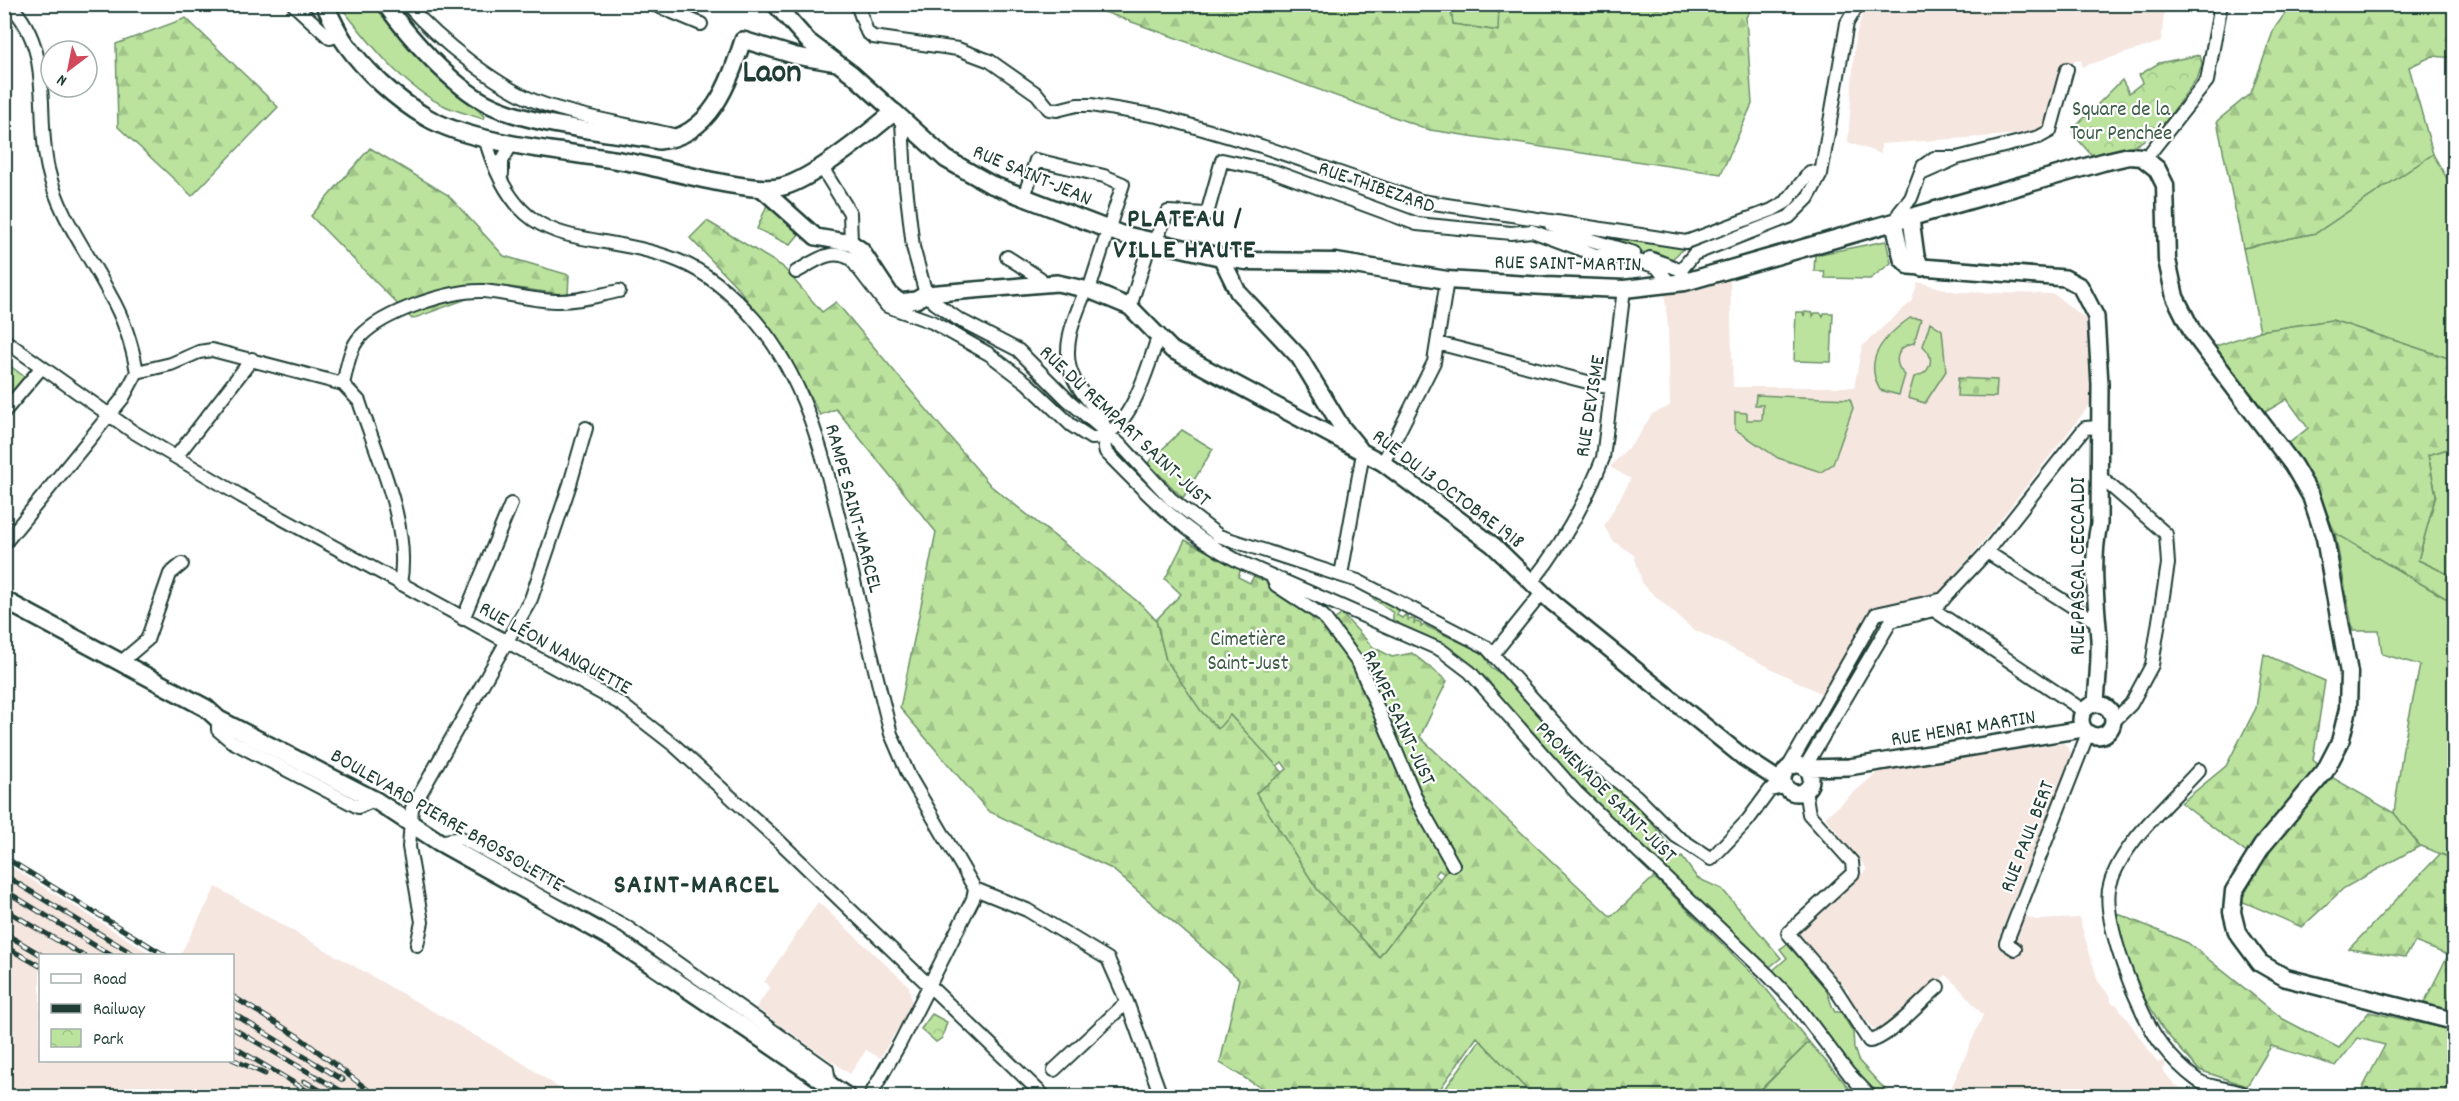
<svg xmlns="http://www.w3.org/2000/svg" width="2459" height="1101" font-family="Dekko,sans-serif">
	<defs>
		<pattern id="forest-firs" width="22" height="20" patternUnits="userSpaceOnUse" patternTransform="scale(1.5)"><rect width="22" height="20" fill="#bbe39e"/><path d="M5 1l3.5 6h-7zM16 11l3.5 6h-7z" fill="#a0c489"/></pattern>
		<pattern id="cemetery-stones" width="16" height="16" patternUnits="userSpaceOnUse" patternTransform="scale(1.5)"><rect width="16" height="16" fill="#bbe39e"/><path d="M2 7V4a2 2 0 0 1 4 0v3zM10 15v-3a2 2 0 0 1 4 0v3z" fill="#a0c489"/></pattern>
		<pattern id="park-crowns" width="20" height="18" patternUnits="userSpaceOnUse" patternTransform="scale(1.5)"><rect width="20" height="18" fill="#bbe39e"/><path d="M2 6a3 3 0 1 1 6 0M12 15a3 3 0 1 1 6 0" fill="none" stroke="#a0c489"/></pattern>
	</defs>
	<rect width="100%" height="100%" fill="#fff"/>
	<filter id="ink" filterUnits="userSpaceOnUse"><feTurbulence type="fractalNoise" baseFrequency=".0167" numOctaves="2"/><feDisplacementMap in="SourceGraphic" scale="12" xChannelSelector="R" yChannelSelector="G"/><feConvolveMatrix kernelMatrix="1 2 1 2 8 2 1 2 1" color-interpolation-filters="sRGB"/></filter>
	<g filter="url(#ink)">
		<path fill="#f6e6e0" d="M1865 5H2165L2161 42 2081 67 2082 61 2075 60 2073 64 2065 63 2047 126 2038 133 1881 144V154L1848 142 1855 39Z
			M1730 278 1733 387H1854L1862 346 1911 302 1918 282 1957 292 2054 294 2088 321 2092 402 1982 543 1939 593 1873 610 1822 694 1691 628 1643 585 1634 555 1613 541 1604 526 1631 479 1610 467 1637 438 1652 414 1670 406 1668 327 1664 290Z
			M2064 743 2072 754 1997 942 2012 952 2015 949 2019 944 2014 935 2023 915 2035 920 2079 918 2098 981 2111 998V1002L2117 1005 2158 1063 2163 1061 2166 1066 2162 1069 2174 1084 2197 1096H1948L1983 1015 1953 981 1946 975 1879 1035 1855 1007 1847 994 1849 992 1798 932 1867 869 1825 817 1879 771Z
			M5 863 153 955 40 956V1060H232V956L180 955 216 887 523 1063 571 1096H5Z
			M818 902 909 986 912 1005 880 1058 866 1050 850 1074 756 1008 770 987 764 982Z"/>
		<path fill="#bbe39e" stroke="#6d9069" stroke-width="1.5" d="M339 5H377L399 34 484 116 483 119C472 115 459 112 447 107 401 87 370 42 339 5Z
			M1450 5H1499V31L1453 24Z
			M2433 154 2454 191V360L2332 320 2260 331 2243 248 2316 233Z
			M1570 228 1683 245 1684 248 1670 261 1569 231Z
			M1886 241 1891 263 1870 279 1825 278 1824 271H1814L1815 255Z
			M1796 312H1803L1804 316 1805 312 1813 313V316L1815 313H1821L1823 316 1824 313H1833L1831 362 1794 361Z
			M1910 318 1921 319 1914 343C1896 346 1892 363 1905 375L1899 395 1880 390C1862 358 1885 336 1910 318Z
			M1930 322 1942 330 1946 371 1925 403 1908 398 1914 377C1931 374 1936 358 1923 346Z
			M1756 395 1850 399 1853 408 1833 464 1821 472 1778 458 1735 429V412L1747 413V420H1762L1763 405H1755Z
			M1182 430 1213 449 1183 498 1148 463Z
			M2454 447V577L2418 560 2436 495 2428 455Z
			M2335 533 2454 603V859L2420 846 2394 813 2403 748 2420 665 2382 654 2379 631H2353Z
			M1372 594 1399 610 1397 615 1402 618 1405 615 1408 617V620L1411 619 1415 620 1414 623 1417 622 1421 624V627L1424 625 1483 653 1492 669 1503 674 1528 697 1530 706 1552 728 1572 759 1584 763C1595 784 1612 783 1628 797 1644 810 1664 841 1680 858L1682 857 1697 878 1722 889 1781 958 1767 969 1541 748 1487 679 1466 661 1444 647 1393 623V613L1371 597Z
			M1787 944C1798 958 1813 970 1823 984 1828 990 1831 1006 1835 1012H1841L1853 1032 1854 1048 1858 1060 1891 1096H1873L1771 972 1787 958 1780 949Z
			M1480 1040 1533 1096H1440Z
			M1809 1042 1856 1096H1766L1760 1091Z"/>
		<path fill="url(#forest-firs)" stroke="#6d9069" stroke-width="1.5" d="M1085 5H1450L1453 24 1498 31 1499 5H1754L1746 17 1752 104 1721 174 1430 130Z
			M2291 5H2454V58L2433 56 2409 67 2433 154 2316 233 2243 248 2217 121 2251 93 2274 29Z
			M186 18 278 107 192 196 118 127 116 44Z
			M370 148 448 195 504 256 569 275 568 295 502 286 412 319 311 216Z
			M707 221 782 266 822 312 836 302 991 486 1142 605 1156 620 1166 660 1230 715 1259 743 1283 773 1256 794 1379 957 1453 862 1333 621 1342 614 1373 647 1392 657 1412 653 1447 681 1420 737 1611 917 1654 877 1759 980 1809 1042 1760 1090 1766 1096H1533L1477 1037 1435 1096H1274L1220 1063 1239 979 1112 869 988 811 900 708 936 532 836 409 820 415 786 351 738 288 690 238Z
			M2332 320 2454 360V447L2428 455 2436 495 2418 560 2454 577V603L2335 533 2317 489 2288 444 2308 428 2287 399 2262 414 2210 348 2260 331Z
			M2264 654 2325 681 2313 760 2333 778 2394 813 2420 846 2344 888 2302 927 2241 901 2261 864 2181 803 2226 766 2256 708Z
			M2440 854 2454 859V1011L2424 1003 2448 955 2415 942 2405 957 2349 949Z
			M2116 913 2188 943 2283 1019 2339 1048 2369 1012 2454 1030V1096H2364L2360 1093 2385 1045 2358 1038 2336 1066 2271 1046 2247 1086 2199 1070 2165 1032 2132 977Z"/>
		<path fill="url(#cemetery-stones)" stroke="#6d9069" stroke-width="1.5" d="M1958 378 1997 380 1996 397 1957 396Z
			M1185 540 1241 569 1238 577 1250 583 1255 574 1258 576 1324 621 1355 663 1450 866 1444 874 1439 870 1435 875 1440 879 1379 957 1317 889 1256 793 1287 769 1282 762 1277 766 1230 715 1218 729 1201 711 1166 660 1156 620 1181 594 1165 579Z"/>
		<path fill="url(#park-crowns)" stroke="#6d9069" stroke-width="1.5" d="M2200 55 2202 64 2198 77 2160 129 2138 144 2094 158 2073 134 2074 128 2122 80 2129 93 2143 82 2139 75 2159 63Z
			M767 205 800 233 790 245 757 229Z
			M5 362 26 378 5 405Z
			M932 1014 947 1022 942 1038 936 1042 921 1029Z"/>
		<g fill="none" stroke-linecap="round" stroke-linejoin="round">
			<g stroke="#1f3d34" stroke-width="16">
				<path id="minor" d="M9 4C55 50 35 112 48 169 59 217 88 252 110 295 124 319 132 344 137 372
					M293 4 330 38 340 35
					M407 4C437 39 500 90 543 104 587 119 633 125 677 136
					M653 4 701 24
					M857 4 867 32 873 37 958 49 990 61 1037 94 1049 109 1057 110 1077 105H1091L1158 116 1261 146 1421 201 1686 242 1772 210 1786 202 1810 172 1821 174
					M902 121 905 178 913 247 926 294 935 303 958 319 1018 350 1068 400 1123 447 1171 499 1219 536 1358 581 1486 647 1584 755 1636 796 1676 836 1711 859 1748 820 1770 790 1784 787
					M485 138C520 263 586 224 679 261 709 273 733 295 754 319 807 380 824 459 843 535 859 601 874 668 891 734L909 776 975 889 973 899 900 1043 870 1096
					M2146 158 2207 81 2221 4
					M821 166 850 213 851 243
					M502 174V161L512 143
					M1921 174 1957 158 2039 137 2050 131 2067 69
					M1024 197 1036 160 1104 176 1123 184 1089 290
					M1898 222 1899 213 1911 198 1923 166 1934 158H1953
					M1551 225 1571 234 1634 253
					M1155 242 1168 212 1207 214 1222 160 1273 171 1417 224 1511 233 1532 231 1596 255 1629 258 1657 267 1670 284
					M1007 257 1040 278 1042 284
					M1650 258 1681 270
					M796 272C814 262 831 247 851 259L887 306 932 322 989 354 1027 383 1071 425 1091 438C1130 439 1149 363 1159 334
					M1685 282 1681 270 1694 254 1789 217 1808 198 1821 174 1847 23 1858 4
					M1086 290C1075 316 1059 350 1074 379 1081 395 1098 408 1104 425 1107 434 1102 443 1106 452 1147 494 1185 534 1238 561L1441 650 1470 672 1576 792 1767 974 1796 1004 1849 1074 1870 1096
					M1130 307 1151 240
					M4 340 132 431 241 496 621 704 675 746 780 842 1044 1096
					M1437 343 1611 388
					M137 372 171 364 199 352 212 350 343 384 359 401C377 456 411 526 400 584
					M343 384C347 369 349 349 360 337 383 312 449 290 483 291 507 293 531 300 555 301 577 302 598 295 619 291
					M4 412 42 367
					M176 457 252 359
					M1383 463 1434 362 1447 280
					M2098 475 2166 534 2168 564 2152 665 2131 704 2113 722
					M4 544 123 398 137 372
					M1987 552 2095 621
					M1341 575 1363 453
					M1273 579 1276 585 1323 616 1359 664 1418 803 1453 865
					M1532 582C1561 546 1586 501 1603 458L1624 289
					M1928 606 2084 711
					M463 619 511 504
					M1494 653 1542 593
					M121 662 147 640 170 574 182 564
					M218 719V730L231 741 358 807 375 800
					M1789 766 1876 614 1944 599
					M1805 767 1891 621 1933 610 1987 552 2085 428 2099 427
					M2199 770C2170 802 2121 844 2110 885 2100 918 2140 1017 2161 1044 2170 1056 2185 1071 2197 1080 2211 1090 2234 1087 2249 1096
					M1805 790 1809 814 1852 862 1853 873 1788 933 1834 987 1869 1041C1887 1040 1923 1000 1938 987
					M439 842 461 838 625 926 827 1069 830 1087
					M975 889 1027 910 1108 959 1127 1002 1161 1096
					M417 945 422 922 409 847 412 808 531 599 570 484 586 428
					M2015 949 2006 943 2088 733
					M1054 1070 1127 1002"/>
			</g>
			<g stroke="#1f3d34" stroke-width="20">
				<path id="tertiary" d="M385 4C409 37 452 86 488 104 531 126 610 132 659 141 711 136 729 83 743 40L796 56 837 63
					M775 4 808 41 852 74 894 112
					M761 188 816 237 851 243 861 250 890 294 900 302 916 300 926 294 1057 283 1089 290 1130 307 1172 350 1383 463 1493 545 1553 603 1743 757 1783 783
					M1911 219 1916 256 1922 268
					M1894 223 1902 259 1909 266 2065 278 2080 286 2096 317 2100 384 2099 524C2091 562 2096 601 2099 639 2100 661 2097 683 2096 704
					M1221 257 1238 292 1299 357 1341 426 1359 448
					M2081 720a16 16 0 1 1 32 0a16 16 0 1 1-32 0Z
					M1783 779a14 14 0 1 1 28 0a14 14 0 1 1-28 0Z
					M1807 768 1849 767 2083 729"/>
			</g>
			<g stroke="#1f3d34" stroke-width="21">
				<path id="secondary" d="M324 4C332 18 337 32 346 44 366 72 397 100 426 117 477 147 574 151 634 163 669 170 750 194 781 187 810 181 870 132 894 112L946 159 990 184 1120 234 1221 257 1246 261 1336 262 1447 280 1545 286 1624 289 1685 282 2103 162 2129 156 2142 157 2157 169 2165 185 2167 260 2175 297 2193 333 2293 465 2311 496 2325 538 2349 673 2348 709 2340 742 2325 771 2262 846 2234 891 2232 912 2237 932 2260 963 2286 978 2454 1021
					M4 600 206 708 218 719 375 800 439 842 615 940 846 1096"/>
			</g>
			<use href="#minor" stroke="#fff" stroke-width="12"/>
			<use href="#tertiary" stroke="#fff" stroke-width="15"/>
			<use href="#secondary" stroke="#fff" stroke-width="16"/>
			<g stroke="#1f3d34" stroke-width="5">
				<path id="rail" d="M4 857 166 956
					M4 875 136 956
					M4 890 112 956
					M4 909 84 956
					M4 933 43 956
					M4 946 40 966
					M232 996 299 1037 376 1096
					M232 1013 343 1080
					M232 1028 350 1096
					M232 1046 309 1092
					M232 1059 265 1074
					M304 1081 330 1096"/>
			</g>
			<use href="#rail" stroke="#fff" stroke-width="3" stroke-dasharray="9" stroke-linecap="butt"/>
		</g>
	</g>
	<g text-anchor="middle" stroke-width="4.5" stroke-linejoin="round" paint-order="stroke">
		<g font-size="21" fill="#3e5e49" stroke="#fff">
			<text x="2121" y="115">Square de la<tspan x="2121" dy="24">Tour Penchée</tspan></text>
			<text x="1248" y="645">Cimetière<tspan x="1248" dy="24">Saint-Just</tspan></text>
		</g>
		<g font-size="21" fill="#1f3d34" stroke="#fff">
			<text transform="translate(1033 174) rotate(23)" y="7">RUE SAINT-JEAN</text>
			<text transform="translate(1377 186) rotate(19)" y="7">RUE THIBEZARD</text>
			<text transform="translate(1568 262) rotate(1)" y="7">RUE SAINT-MARTIN</text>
			<text transform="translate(1589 406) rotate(-81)" y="7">RUE DEVISME</text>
			<text transform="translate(1126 425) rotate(43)" y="7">RUE DU REMPART SAINT-JUST</text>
			<text transform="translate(1449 488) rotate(37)" y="7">RUE DU 13 OCTOBRE 1918</text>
			<text transform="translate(855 508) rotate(75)" y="7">RAMPE SAINT-MARCEL</text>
			<text transform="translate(2077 566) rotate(-90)" y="7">RUE PASCAL CECCALDI</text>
			<text transform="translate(556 647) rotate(29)" y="7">RUE LÉON NANQUETTE</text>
			<text transform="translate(1400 717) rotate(65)" y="7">RAMPE SAINT-JUST</text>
			<text transform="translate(1963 727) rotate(-9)" y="7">RUE HENRI MARTIN</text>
			<text transform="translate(1607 791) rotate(45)" y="7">PROMENADE SAINT-JUST</text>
			<text transform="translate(448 819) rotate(30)" y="7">BOULEVARD PIERRE BROSSOLETTE</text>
			<text transform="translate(2026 836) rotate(-69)" y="7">RUE PAUL BERT</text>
		</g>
		<g font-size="27" font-weight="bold" letter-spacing="1.5" fill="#1f3d34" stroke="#fff">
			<text x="1185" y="226">PLATEAU /<tspan x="1185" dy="31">VILLE HAUTE</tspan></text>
			<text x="697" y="892">SAINT-MARCEL</text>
		</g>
		<g font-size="33" font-weight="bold" fill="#1f3d34" stroke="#fff">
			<text x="772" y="81">Laon</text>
		</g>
	</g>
	<rect width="2459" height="1101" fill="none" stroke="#fff" stroke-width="24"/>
	<rect x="12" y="12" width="2435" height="1077" fill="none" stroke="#1f3d34" stroke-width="2" filter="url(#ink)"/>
	<rect x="39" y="954" width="195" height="108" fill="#ffffff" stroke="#a5b1ae" stroke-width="1.5"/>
	<rect x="51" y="974" width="30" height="9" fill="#ffffff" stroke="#a5b1ae" stroke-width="1.5"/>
	<text x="93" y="984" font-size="18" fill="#1f3d34">Road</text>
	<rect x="51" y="1004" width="30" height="9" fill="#1f3d34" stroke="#a5b1ae" stroke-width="1.5"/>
	<text x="93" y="1014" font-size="18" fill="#1f3d34">Railway</text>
	<rect x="51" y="1029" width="30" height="18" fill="url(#park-crowns)" stroke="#a5b1ae" stroke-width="1.5"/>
	<text x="93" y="1044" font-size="18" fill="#1f3d34">Park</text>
	<g transform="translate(69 69) rotate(212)"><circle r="28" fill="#ffffff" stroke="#a5b1ae" stroke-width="1.5"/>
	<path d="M0-4.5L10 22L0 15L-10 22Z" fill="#d1495b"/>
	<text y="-9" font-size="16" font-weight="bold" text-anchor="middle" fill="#1f3d34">N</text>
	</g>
</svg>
